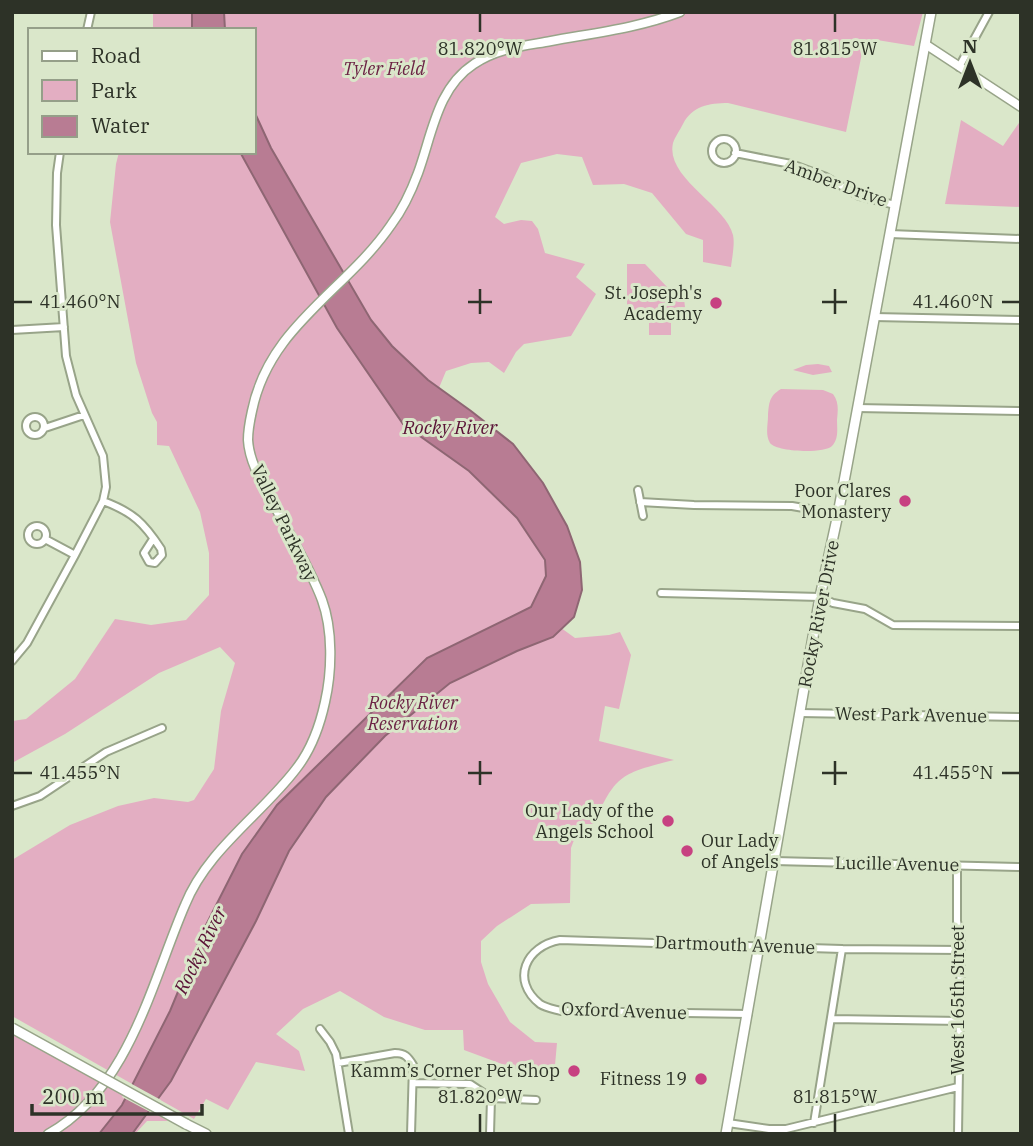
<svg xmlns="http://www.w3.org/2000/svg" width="1033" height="1146" font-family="'IBM Plex Serif',serif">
	<rect width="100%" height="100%" fill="#dae7ca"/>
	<path fill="#e3aec2" d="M153 12H923L914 46 877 40 862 53 846 132 728 103C709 103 692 106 683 124 680 130 675 137 673 143 665 178 726 205 733 235 735 244 732 258 731 267L703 262V240L686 234 652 193 624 184 593 185 582 157 557 154 521 163 495 217 504 224 521 220 532 221 538 229 545 253 585 264 576 277 596 294 571 336 524 344 516 352 504 373 489 362 471 363 446 371 419 436 469 471 517 518 545 560 546 576 532 607 575 638 609 635 620 632 631 655 619 709 605 706 599 741 674 760C623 773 615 774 594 824H580L571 848 570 903 531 904 497 926 481 941V962L488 984 510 1022 535 1042 557 1043 555 1065 537 1077 464 1050 463 1030H425L384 1017 340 991 303 1009 276 1034 299 1051 305 1071 256 1062 228 1110 206 1099 194 1119 12 1016V860L70 825 118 806 154 798 188 802 194 800 214 769 221 711 235 663 220 647 159 673 65 734 12 763V721L26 719 75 679 115 619 151 625 186 620 209 595V553L200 512 169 446 157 445V422L152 413 136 363 110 222 116 164 119 152H254V30H153Z
		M961 120 1003 146 1021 120V207L945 204Z
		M627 264H645L669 289 683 291 685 307 671 314V335H649V321L627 320Z
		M818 364 829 366 832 372 813 375 793 370 806 365Z
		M781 389 823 390 833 394C839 402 838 410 837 420 837 428 839 439 832 446 824 454 777 452 770 443 765 435 768 424 768 416 769 403 769 396 781 389Z
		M12 1027 168 1121H147L135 1134H12Z"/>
	<path fill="#b87c93" stroke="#8e6673" stroke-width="2" d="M192 12H224L225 30H192Z
		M254 111 271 148 371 320 392 346 428 380 471 411 513 444 543 483 567 526 580 562 582 590 574 617 553 637 517 651 450 683 385 736 326 797 289 851 256 921 171 1081 132 1134H99L122 1105 170 1011 204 929 242 854 277 805 427 658 531 607 546 576 545 560 517 518 469 471 403 424 337 328 240 152H254Z"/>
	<path fill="#dae7ca" d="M130 1083 161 1100 152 1113 122 1097Z"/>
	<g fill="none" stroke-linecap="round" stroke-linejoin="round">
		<g stroke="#98a489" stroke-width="10">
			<path id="street" d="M87 30 91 12
				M959 67 989 12
				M712 151a12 12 0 1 1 24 0a12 12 0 1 1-24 0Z
				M735 153 791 164 826 177 859 196 895 205
				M890 234 1021 239
				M874 317 1021 320
				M12 330 64 327
				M857 408 1021 411
				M26 426a9 9 0 1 1 18 0a9 9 0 1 1-18 0Z
				M45 428 84 415
				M638 490 643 516
				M103 501C133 512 144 523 161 549L162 555 155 563 149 562 144 553 153 539
				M640 502 694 505 792 506 838 514
				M28 535a9 9 0 1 1 18 0a9 9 0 1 1-18 0Z
				M45 539 75 555
				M661 593 820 597 833 603 865 609 893 625 1021 626
				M12 661 27 643 75 555 103 501 106 487 103 456 76 395 66 356 56 225 57 173 60 152
				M800 713 1021 717
				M12 806 40 796 106 752 162 728
				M774 861 1021 867
				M957 866V921L961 940 958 1134
				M748 1014 561 1011C554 1009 546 1008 540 1004 510 980 526 946 560 940L842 949 961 950
				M832 1019 961 1021
				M320 1029 330 1042 336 1054 349 1134
				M338 1063 395 1053C405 1053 408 1057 413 1065L411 1134
				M413 1083 470 1084 491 1098 536 1100
				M728 1123 769 1129H786L958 1087
				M814 1123 842 949
				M490 1134 491 1098"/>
		</g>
		<g stroke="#98a489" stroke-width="11">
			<path id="secondary" d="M925 44 1021 107
				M48 1134C129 1089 151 984 185 905 207 850 261 815 296 769 311 750 320 725 325 702 332 671 333 630 322 600 310 568 288 532 272 501 262 483 249 461 248 440 248 431 250 420 252 411 269 326 346 291 391 225 403 209 411 192 418 173 432 135 437 88 474 64 497 48 524 46 551 41 594 33 638 28 680 12"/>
		</g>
		<g stroke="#98a489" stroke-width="12">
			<path id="primary" d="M186 1124 206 1134
				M726 1134 820 597 838 514 931 12"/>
		</g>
		<use href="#street" stroke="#fff" stroke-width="6"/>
		<use href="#secondary" stroke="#fff" stroke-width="8"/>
		<use href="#primary" stroke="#fff" stroke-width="9"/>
		<g stroke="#98a489" stroke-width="12" stroke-linecap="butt">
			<path id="primary-bridge" d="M12 1028 186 1124"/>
		</g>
		<use href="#primary-bridge" stroke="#fff" stroke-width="9"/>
	</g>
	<path fill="none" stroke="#2d3227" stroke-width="2.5" d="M480 14V32M835 14V32M480 289V314M835 289V314M14 302H32M468 302H492M822 302H847M1002 302H1019M480 761V785M835 761V785M14 773H32M468 773H492M822 773H847M1002 773H1019M480 1114V1132M835 1114V1132"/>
	<g fill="#c74181" stroke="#dae7ca" stroke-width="2.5">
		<circle cx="716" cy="303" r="7"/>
		<circle cx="905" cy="501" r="7"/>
		<circle cx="668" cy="821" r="7"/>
		<circle cx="687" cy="851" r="7"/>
		<circle cx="574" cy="1071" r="7"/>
		<circle cx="701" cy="1079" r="7"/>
	</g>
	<g text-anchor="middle" stroke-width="6" stroke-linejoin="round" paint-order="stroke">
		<g font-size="18" font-style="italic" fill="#6c2345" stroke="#dae7ca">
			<text x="384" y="75">Tyler Field</text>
			<text x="413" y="709">Rocky River<tspan x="413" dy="21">Reservation</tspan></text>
		</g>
		<g font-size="18" fill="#2d3227" stroke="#dae7ca">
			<text transform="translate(836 183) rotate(20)" y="6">Amber Drive</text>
			<text transform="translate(284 523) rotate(64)" y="6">Valley Parkway</text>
			<text transform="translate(819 614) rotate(-79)" y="6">Rocky River Drive</text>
			<text transform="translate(911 715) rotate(1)" y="6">West Park Avenue</text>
			<text transform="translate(897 864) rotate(1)" y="6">Lucille Avenue</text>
			<text transform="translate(735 945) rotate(2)" y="6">Dartmouth Avenue</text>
			<text transform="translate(958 1000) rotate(-90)" y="6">West 165th Street</text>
			<text transform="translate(624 1011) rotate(2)" y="6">Oxford Avenue</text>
		</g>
		<g font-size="18" fill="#2d3227" stroke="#dae7ca" text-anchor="end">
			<text x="702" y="299">St. Joseph's<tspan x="702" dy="21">Academy</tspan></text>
			<text x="891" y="497">Poor Clares<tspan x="891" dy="21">Monastery</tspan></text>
			<text x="654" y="817">Our Lady of the<tspan x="654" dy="21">Angels School</tspan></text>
			<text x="701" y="847" text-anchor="start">Our Lady<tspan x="701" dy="21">of Angels</tspan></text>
			<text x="560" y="1077">Kamm’s Corner Pet Shop</text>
			<text x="687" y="1085">Fitness 19</text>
		</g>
		<g font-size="19" font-style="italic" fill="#5a1236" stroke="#dae7ca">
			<text x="450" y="434">Rocky River</text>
			<text transform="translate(200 950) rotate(-64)" y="7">Rocky River</text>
		</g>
	</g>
	<g font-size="18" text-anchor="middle" fill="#2d3227" stroke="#dae7ca" stroke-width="6" stroke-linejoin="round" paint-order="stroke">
		<text x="480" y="55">81.820°W</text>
		<text x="835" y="55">81.815°W</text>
		<text x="80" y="308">41.460°N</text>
		<text x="953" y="308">41.460°N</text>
		<text x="80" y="779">41.455°N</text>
		<text x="953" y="779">41.455°N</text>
		<text x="480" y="1103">81.820°W</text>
		<text x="835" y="1103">81.815°W</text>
	</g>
	<rect width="1033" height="1146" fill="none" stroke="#2d3227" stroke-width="28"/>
	<rect x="28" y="28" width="228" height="126" fill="#dae7ca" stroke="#959f89" stroke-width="2"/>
	<rect x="42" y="51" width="35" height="10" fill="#ffffff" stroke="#959f89" stroke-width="2"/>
	<text x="91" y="63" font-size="21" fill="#2d3227">Road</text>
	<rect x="42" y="80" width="35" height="21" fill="#e3aec2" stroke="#959f89" stroke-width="2"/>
	<text x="91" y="98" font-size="21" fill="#2d3227">Park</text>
	<rect x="42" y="116" width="35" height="21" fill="#b87c93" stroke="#959f89" stroke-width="2"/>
	<text x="91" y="133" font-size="21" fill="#2d3227">Water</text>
	<g transform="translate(970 63)" stroke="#dae7ca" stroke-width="5" paint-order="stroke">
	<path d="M0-5L12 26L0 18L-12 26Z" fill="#2d3227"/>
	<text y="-10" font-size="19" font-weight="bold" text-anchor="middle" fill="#2d3227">N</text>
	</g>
	<path d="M32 1104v10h170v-10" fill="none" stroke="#2d3227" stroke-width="3.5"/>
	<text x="42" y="1104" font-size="21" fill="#2d3227" stroke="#dae7ca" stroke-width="5" paint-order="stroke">200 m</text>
</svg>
